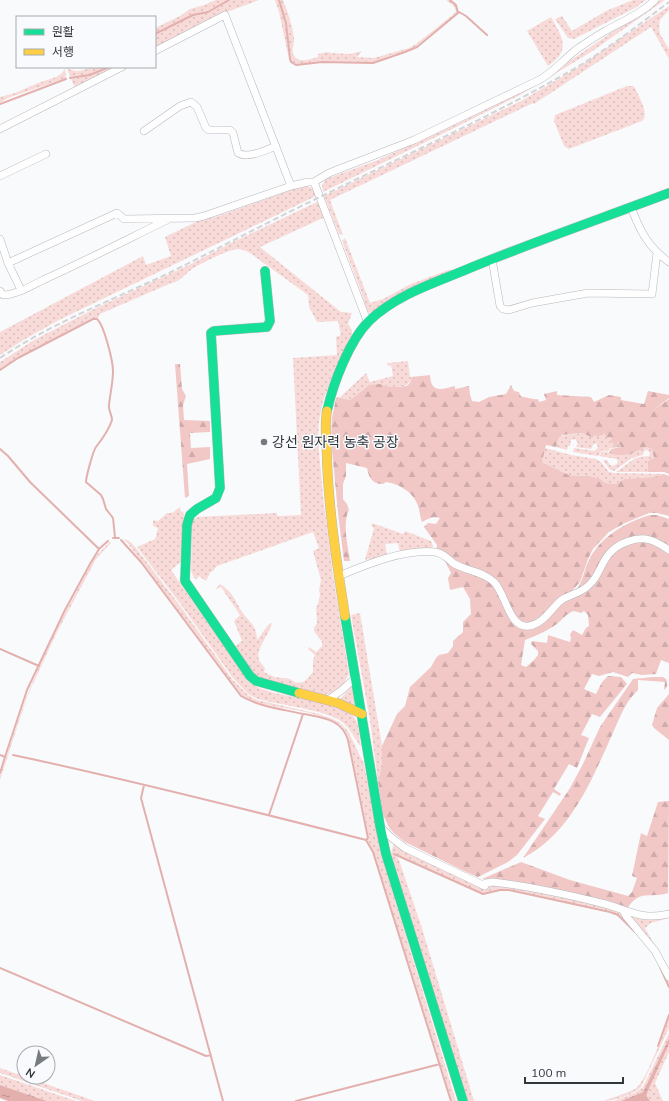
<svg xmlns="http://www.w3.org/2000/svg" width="669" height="1101" font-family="Mulish,'Noto Sans KR',sans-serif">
	<defs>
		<pattern id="grass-dots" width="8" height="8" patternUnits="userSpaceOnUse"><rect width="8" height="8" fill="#f8dbd9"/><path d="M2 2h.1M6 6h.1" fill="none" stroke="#d5bdbb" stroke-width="1.8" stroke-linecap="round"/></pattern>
		<pattern id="forest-firs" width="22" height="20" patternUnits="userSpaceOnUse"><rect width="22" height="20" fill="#f1c8c6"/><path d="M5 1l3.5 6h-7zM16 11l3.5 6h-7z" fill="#cfacab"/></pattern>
		<pattern id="water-ripples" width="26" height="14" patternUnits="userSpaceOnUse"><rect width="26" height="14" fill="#e3b0ad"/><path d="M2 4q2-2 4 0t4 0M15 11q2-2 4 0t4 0" fill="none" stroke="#b9908e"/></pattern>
	</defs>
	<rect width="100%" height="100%" fill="#f9fafc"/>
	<path fill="url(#grass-dots)" d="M216 0H228L207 11 193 15 155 33V28L180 16 190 9 204 5Z
		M231 0H259L227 12 155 48V35L193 16 208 12 224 3Z
		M275 0H278C287 19 287 39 289 59L279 12Z
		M279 0H283C287 10 295 32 294 42 293 48 291 52 295 57 301 63 311 59 318 57V54L328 52 331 53 350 54 362 51 357 57 374 58 409 48 416 44 454 14 456 11 454 6 446 0H449L456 5 458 13 416 46 405 52 389 56 378 61 373 62 321 61 299 65 291 62 290 59 287 23Z
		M633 0H646L635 8 574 39 568 38 555 19 562 16 572 31 606 11Z
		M660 0H665L591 52 520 95 440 135 323 192 322 185 326 179 378 160 467 119 530 87 555 72 568 62Z
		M669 6V10L660 20 659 25 660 34 669 49V59L651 27 534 104 533 103 330 200 343 235 339 234 324 196 521 101 577 68Z
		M551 17C562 37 572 50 548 66L527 31Z
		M91 67H107L90 75 70 77 67 68C75 73 84 71 91 67Z
		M111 67H117L75 88 71 79 91 76Z
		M65 69 66 78 8 98 0 103V97L15 93 38 83 56 77 61 74Z
		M627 86H633L635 88C639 97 650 114 642 121L569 149 564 146 554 121 555 115Z
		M303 186C310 186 315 188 316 196L61 319 25 339 0 355V332L143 256 146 265 171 256 165 237 202 219 215 217Z
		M319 201 325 217 260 247 341 312 352 313 348 324 352 330V334L333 375 323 401 319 421 318 440 323 496 333 575 349 674C343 686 336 694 322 695L257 679 234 647 242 641 234 621 240 615 221 587 215 590 220 584C235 594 234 600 243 613 250 623 257 626 257 640L269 624 272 623C270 634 255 649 259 660 260 663 263 665 265 668L264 672 274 677 290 679 296 683 304 682 313 672V661L315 655 308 649 309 647 316 652 322 646V642L314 631V628L317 623 316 608 318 604 320 594 319 590 321 580 313 551 319 548 313 532 217 566 212 572 211 571 206 581 199 576 196 580 193 576 191 570 192 525 194 519 198 517 277 513V516L301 515 293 358 337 355 336 337 341 335 338 321 317 322 309 307 308 295 250 253C246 251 242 249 238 249 229 249 200 264 192 269 184 275 180 282 169 284L100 314 98 318H92L18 358 0 369V362L34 340 94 309 193 263 229 244Z
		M345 238 370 303 383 299 411 284 451 269 450 272 371 313 368 312 361 291 342 241Z
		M408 361 410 377H412C407 396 379 381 369 386 362 389 356 396 350 400L340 397 366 373 370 382 393 376 391 365 388 366 387 363Z
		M582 433 593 438 594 435 604 433 613 438 615 446 610 448 608 452 602 450 598 456 573 452 574 448 595 451 598 447 596 443 593 445 591 449 576 447 578 443 575 439 571 440 570 446H568L567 450 556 447 560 436Z
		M645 447 652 449 654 458 648 461V472H616L634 459 639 457 649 456 650 453 647 450 644 451 643 455 632 458 614 471 610 470 603 460H607L610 465 612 466 617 464 618 460C613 457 605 458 599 456L602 451 616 455Z
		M545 448 571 455 596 459 601 462 609 472 614 473 664 474 653 477 624 479 616 484 605 483 601 479 594 477 569 475 542 462Z
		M180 507 181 511 184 513 181 562 171 570 247 680C250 682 253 686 257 687 279 698 340 700 354 717 360 724 359 738 361 747 355 739 350 728 342 722 327 710 279 705 258 699L248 694 233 678 182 606 137 547 155 539 158 528 153 526V520L158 521 167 513H172Z
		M372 523 403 534 405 531 431 541C433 545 434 547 431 550L400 553 398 543 385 544 387 555 372 559 365 560 374 528 371 526Z
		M122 539C128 539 132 543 136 548L181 607 232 679 248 695 257 700 319 714 333 719 340 723 348 731 364 764 381 854 456 1101H452L373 851 368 841 369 838 349 740C348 735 346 730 342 726 328 713 281 708 261 704L251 701 241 695 142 562 126 541Z
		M110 542 111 543 96 559 56 634 27 697 0 780V776L26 698 41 663 63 617 95 557Z
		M360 613 382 746V763L378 782 370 720 351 615Z
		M352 686 355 707 340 699Z
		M394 843 400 848 485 888 487 884 492 883 513 886 591 902 620 911 650 945 656 954 669 980V986C665 977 662 965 656 957 645 942 628 919 610 911L547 899 509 889H499L483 894 395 854 399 860 421 925 474 1101H467L391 853Z
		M628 913 669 916V918L651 923 645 928 669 970 632 921Z
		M669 1017V1028L641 1087C632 1095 614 1101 603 1101 613 1097 625 1094 635 1089 646 1083 664 1031 669 1017Z
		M669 1033V1038L643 1092 621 1101H614L634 1093 643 1087Z
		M669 1044V1052L655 1083 663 1101H650L645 1095Z
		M0 1068 95 1101H82L0 1073Z
		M0 1075 76 1101H47L0 1085Z"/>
	<path fill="url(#forest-firs)" fill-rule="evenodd" d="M175 364H180L182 389 186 396 183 405 184 420 210 421V432L190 433 191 448 210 447V459L187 464 189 496 185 498Z
		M430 375C431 394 442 389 455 386V389L469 386 470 394 472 401 479 402 489 397 506 394 511 385 514 391 519 392 520 395 522 397C528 397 532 400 538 399L539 402 546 400 544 394 557 391V395L591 397 594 402 609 395 621 397V400L644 404 648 391 669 395V398L652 411 669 399V474L664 472H648V461L654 458 652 449 645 447 631 454 616 455 609 453 611 449 621 447 617 441 620 447 610 448 615 446 611 441 612 438 606 437 604 433 598 437 594 435 593 438 582 433 562 435 559 438 556 447 546 445 542 462 569 475 594 477 601 479 605 483 616 484 624 479 653 477 664 474 669 476V516L657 513H649L625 523 609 532 593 549 588 559 580 582 572 591 545 614 533 623 519 624 499 586 436 551 437 545 424 527 428 523 436 524 440 518C432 516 428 519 422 522 420 517 420 512 418 506 414 493 400 484 386 482L383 484C372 484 369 478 367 468L346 463V476L343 484V499L347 504 349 510C342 523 348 546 350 561H344L338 513 331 439 332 418 336 398 337 397 350 400 369 385 380 384C385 387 405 389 409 384 411 382 411 379 412 377Z
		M650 515H657L669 519V548L651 538 620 543 591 583 574 593C584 581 583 572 589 560 600 537 626 522 650 515Z
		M651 541 669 553V663L661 660 656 674 642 675 632 673 628 677 613 672 599 676 592 674 584 689 596 694 602 682 608 676 621 677 627 684 600 717 592 714 581 735 589 738 577 768 569 764 554 789 561 794 560 796 553 792 538 816 545 819 517 855 508 862 478 877 466 872 405 842 395 834 390 829 383 815 378 782 382 763V746L397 714 405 706 410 687 431 667 436 658 439 655 448 653 451 649 453 646V641L463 632V622L471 614 470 599 463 587 450 590 448 578 451 573 443 557C454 563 482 575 490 582 493 585 497 590 499 594 507 610 508 634 531 628L561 601 580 594 614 553C626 544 637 542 651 541ZM574 611 581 613 584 611 588 615 589 626 586 628 582 635 573 630 570 634 571 638 570 642 548 635 547 643 532 641 531 644 538 651V655L534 660 526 667 521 665 525 640C535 636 545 632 554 626 561 622 566 613 574 611Z
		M653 677H663L666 679C668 683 668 687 664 690L665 682 638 680V690C625 702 619 719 612 735 591 781 571 833 523 858L570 788 583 764 600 727 633 679Z
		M669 694V740L654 728 652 725 657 708Z
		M669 801 668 893C650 899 640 888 627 909L599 899 503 880 482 879 521 862 570 880 628 896 632 892 637 878 632 876 641 833 647 836 658 802Z"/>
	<path fill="url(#water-ripples)" d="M669 1038V1044L646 1095 650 1101H621L643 1092Z
		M0 1085 47 1101H8L0 1098Z"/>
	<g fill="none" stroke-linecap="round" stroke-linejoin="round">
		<path stroke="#e3b0ad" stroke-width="2" d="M279 0 286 23 290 59 291 62 296 65 322 62 373 63 405 52 417 47 458 13 456 5 450 0
			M459 12 466 16 487 35
			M155 34 193 15 208 12 229 0
			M70 78 90 75 109 67
			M0 104 66 79
			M0 370 18 358 93 319H97C104 325 113 361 113 371 113 383 110 394 109 405 108 410 112 414 112 420 109 430 103 438 96 447 93 451 86 477 86 482L101 495 103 499 106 509 113 518 115 537
			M0 449 8 456 30 482 99 549 90 564 65 610 27 690 5 757
			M113 538H119
			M121 540 141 562 241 696C260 707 282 709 303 714L269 815
			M99 549 108 541
			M0 649 39 666
			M304 714C323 718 342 719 348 740L368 838 366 840
			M0 755 5 757 0 773
			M13 755C131 780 249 810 366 840L373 852 451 1101
			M144 785 141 798 223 1101
			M394 854 483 894 500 890H509L610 912 618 915 635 932
			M660 967 669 987
			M0 968 206 1056 211 1055
			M658 1046 669 1015
			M296 1101 440 1064"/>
		<g stroke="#b5b8bc" stroke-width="8">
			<path id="street" d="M155 51 225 15 291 186
				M0 129 122 67
				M144 131 180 106 191 102 197 107 206 128 209 130H230L233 133 238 153C248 159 266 150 276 146
				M0 176 46 154
				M314 182 329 173 414 140 539 80C554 72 564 59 577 49 586 43 596 36 605 31 623 21 641 14 655 0
				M631 207C640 231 648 247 669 262
				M0 239 8 263 117 213 124 219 195 218 204 216 291 186 308 182H314L368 323
				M492 259 500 306 503 309 509 310 532 303 588 293 652 294 657 253
				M8 263 21 290
				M0 291 3 295C16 295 31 286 43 280 85 261 126 240 167 220
				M339 576C367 564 404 549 435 552 443 553 447 558 453 563 465 571 483 571 494 582 506 594 509 629 529 626 542 624 550 611 559 602 568 594 580 595 590 584 599 576 601 563 609 554 618 543 637 536 650 540 657 542 663 546 669 550
				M328 700 342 690 355 678
				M380 827 392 838 405 848 485 886
				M482 885 486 883 492 882C528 886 565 894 601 903 627 909 641 921 669 914
				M623 910 626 916 655 951 669 977"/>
		</g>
		<g stroke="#b5b8bc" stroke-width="10">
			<path id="fast" d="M265 271 270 321 267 327 214 331 211 333 220 488 216 498 197 509 190 515 187 525 185 581 250 676 256 681 299 693
				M327 411C333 384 349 341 369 321 397 294 435 283 470 268 536 241 603 218 669 193
				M345 616 380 826 386 854 463 1101"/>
		</g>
		<g stroke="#b5b8bc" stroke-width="10">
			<path id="slow" d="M327 411C324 427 327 444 327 460 329 513 337 564 345 616
				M299 693 338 703 362 714"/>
		</g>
		<use href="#street" stroke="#fefeff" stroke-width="7"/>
		<use href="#fast" stroke="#16e098" stroke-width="9"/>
		<use href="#slow" stroke="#ffcf43" stroke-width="9"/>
		<path stroke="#d3d4d5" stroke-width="2" stroke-dasharray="6 3" stroke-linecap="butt" d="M0 358C55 321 118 298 177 269 225 245 272 220 320 197 407 154 495 115 579 66 610 47 640 24 669 2"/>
	</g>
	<circle fill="#777b7f" stroke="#f8fafd" stroke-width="1.5" cx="264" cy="442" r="4"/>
	<g text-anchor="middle" stroke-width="3" stroke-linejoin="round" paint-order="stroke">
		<g font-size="14" fill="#31363b" stroke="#f8fafd" text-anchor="start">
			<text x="272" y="447">강선 원자력 농축 공장</text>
		</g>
	</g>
	<rect x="16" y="16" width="140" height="52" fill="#f8fafd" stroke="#a8acaf"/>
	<rect x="24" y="29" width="20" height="6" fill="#16e098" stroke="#a8acaf"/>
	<text x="52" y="36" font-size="12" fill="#31363b">원활</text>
	<rect x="24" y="49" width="20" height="6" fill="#ffcf43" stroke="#a8acaf"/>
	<text x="52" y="56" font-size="12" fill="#31363b">서행</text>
	<g transform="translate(36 1065) rotate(214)"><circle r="19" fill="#f8fafd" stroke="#a8acaf"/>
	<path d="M0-3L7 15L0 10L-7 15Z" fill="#777b7f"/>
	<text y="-6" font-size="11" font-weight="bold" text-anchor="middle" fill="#31363b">N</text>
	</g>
	<path d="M525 1077v6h98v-6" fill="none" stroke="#31363b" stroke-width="2"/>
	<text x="531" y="1077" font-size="12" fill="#31363b" stroke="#f8fafd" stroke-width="3" paint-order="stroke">100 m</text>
</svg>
